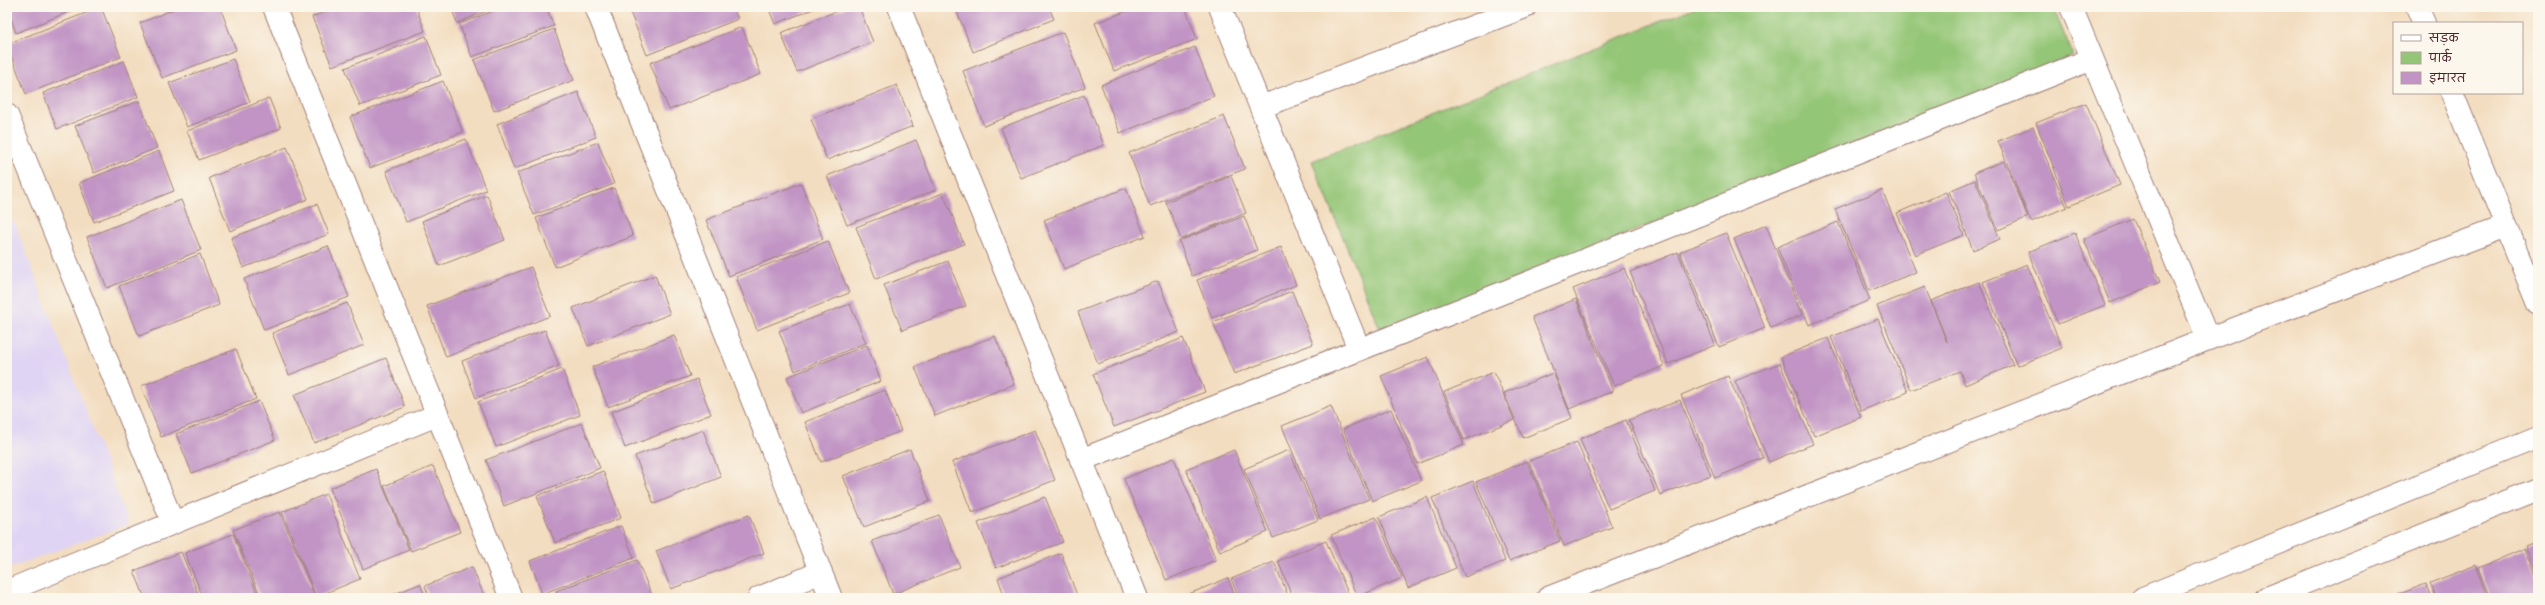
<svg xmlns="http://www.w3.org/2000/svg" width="2545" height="605" font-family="'Shantell Sans','Playpen Sans Deva',sans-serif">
	<rect width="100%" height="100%" fill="#fbf7ec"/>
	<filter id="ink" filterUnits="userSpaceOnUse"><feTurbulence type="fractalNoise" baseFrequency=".025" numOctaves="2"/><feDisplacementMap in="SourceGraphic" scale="8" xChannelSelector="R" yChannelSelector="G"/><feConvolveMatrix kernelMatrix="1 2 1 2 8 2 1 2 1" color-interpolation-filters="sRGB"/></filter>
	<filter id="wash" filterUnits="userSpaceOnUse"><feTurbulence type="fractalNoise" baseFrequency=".012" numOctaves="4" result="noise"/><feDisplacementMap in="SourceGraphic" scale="16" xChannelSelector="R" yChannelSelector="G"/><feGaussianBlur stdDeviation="0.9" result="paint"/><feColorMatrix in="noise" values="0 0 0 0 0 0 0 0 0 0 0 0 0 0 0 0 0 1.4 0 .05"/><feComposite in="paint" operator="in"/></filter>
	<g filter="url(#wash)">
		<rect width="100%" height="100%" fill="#f3ddc0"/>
		<path fill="#e0d4f4" d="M14 221 129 524 7 569V224Z"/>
		<path fill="#94c677" stroke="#6f7251" d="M1696 7H2053L2073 56 1381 332 1312 161Z"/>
		<g id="blocks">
			<path fill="#c194c5" d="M7 7H81L16 33Z
				M101 7 121 57 26 94 7 44Z
				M179 7H220L236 50 162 78 140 23Z
				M338 7H416L425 31 332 66 312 17Z
				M451 7H497L457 23Z
				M504 7H546L554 26 472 57 459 24Z
				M642 7H733L738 19 647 55 630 12Z
				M768 7H818L775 24Z
				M847 7H859L873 42 797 72 781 33Z
				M955 7H1049L1054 19 973 52Z
				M1138 7H1185L1197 39 1114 71 1095 23Z
				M742 27 761 74 669 110 650 63Z
				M554 29 574 80 494 111 474 60Z
				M1063 32 1085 87 984 126 963 71Z
				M426 36 441 75 360 106 345 68Z
				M1195 47 1214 96 1120 133 1101 85Z
				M233 59 250 102 187 127 169 83Z
				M124 61 138 97 57 129 43 93Z
				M443 81 463 132 370 168 350 117Z
				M897 85 913 126 827 160 811 119Z
				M578 92 596 137 514 169 497 124Z
				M1084 95 1104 145 1021 178 1001 128Z
				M269 98 281 128 199 160 187 131Z
				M139 101 157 148 94 173 75 126Z
				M2086 103 2120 185 2069 206 2036 123Z
				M1224 116 1245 169 1150 206 1129 153Z
				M2033 127 2067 207 2031 222 1998 141Z
				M466 139 486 190 406 222 386 171Z
				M916 140 936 190 847 225 827 176Z
				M598 142 614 184 534 215 517 173Z
				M287 147 308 199 230 231 209 178Z
				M159 151 174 191 94 222 79 183Z
				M2004 161 2028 217 1998 230 1974 173Z
				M1231 176 1246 213 1181 239 1166 202Z
				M1975 180 2000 239 1973 250 1949 191Z
				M801 183 823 239 729 276 706 220Z
				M614 188 633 236 555 267 536 218Z
				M1126 188 1145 236 1064 269 1044 220Z
				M1882 190 1916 272 1869 291 1835 209Z
				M1946 192 1964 235 1915 255 1897 213Z
				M943 193 964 244 876 279 856 227Z
				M487 195 505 240 439 266 422 221Z
				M181 200 201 250 107 288 87 237Z
				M317 204 329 234 243 268 231 238Z
				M1244 216 1257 250 1192 276 1179 241Z
				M2133 219 2160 282 2110 303 2084 239Z
				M1838 222 1870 300 1809 325 1777 247Z
				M1766 225 1802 315 1771 328 1734 239Z
				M1726 233 1765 328 1719 347 1680 252Z
				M2075 233 2105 305 2058 324 2028 252Z
				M828 241 849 293 757 330 736 277Z
				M328 246 349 297 264 330 244 279Z
				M1281 247 1296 285 1212 318 1197 280Z
				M1678 252 1715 345 1668 364 1630 272Z
				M200 254 219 305 139 336 119 286Z
				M948 261 966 306 902 330 884 285Z
				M2027 264 2062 348 2017 366 1983 282Z
				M531 267 550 316 446 357 427 306Z
				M1624 268 1664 366 1614 386 1573 289Z
				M655 275 670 314 588 346 573 308Z
				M1158 281 1179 332 1098 364 1078 312Z
				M1979 282 2013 365 1965 385 1960 371 1911 390 1877 306 1925 287 1947 342 1931 301Z
				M1292 291 1313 344 1234 374 1213 322Z
				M1576 299 1613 391 1569 409 1532 317Z
				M347 303 364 345 289 375 272 333Z
				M850 304 866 343 795 371 779 331Z
				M1878 319 1908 392 1861 411 1831 337Z
				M545 330 559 366 476 398 462 361Z
				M674 335 690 376 608 407 592 367Z
				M995 336 1014 384 935 416 915 367Z
				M1183 338 1205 392 1114 427 1093 374Z
				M1828 338 1861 417 1814 436 1781 357Z
				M867 345 881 381 801 413 787 377Z
				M236 349 256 399 161 437 141 386Z
				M1428 357 1464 445 1417 464 1381 376Z
				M386 358 405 407 314 443 294 395Z
				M1780 363 1813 444 1769 462 1735 381Z
				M562 369 580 415 496 447 478 402Z
				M1494 372 1514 420 1464 440 1444 392Z
				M1553 373 1572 418 1523 438 1504 393Z
				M1728 376 1763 458 1715 478 1681 395Z
				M697 379 711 414 625 448 611 412Z
				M885 390 901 431 821 462 805 422Z
				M1680 400 1711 475 1660 495 1629 420Z
				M259 401 275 440 192 473 176 434Z
				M1331 406 1369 499 1320 519 1282 426Z
				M1391 409 1421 481 1372 501 1343 429Z
				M1626 420 1655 491 1609 509 1580 439Z
				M582 423 600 468 504 506 486 460Z
				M703 430 721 477 654 504 635 456Z
				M1035 430 1055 480 972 513 952 462Z
				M1577 442 1612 527 1564 546 1529 461Z
				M910 449 930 501 864 527 843 476Z
				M1234 450 1268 532 1220 552 1186 469Z
				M1289 450 1318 520 1273 538 1244 469Z
				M1174 458 1216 560 1166 580 1124 479Z
				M1527 461 1560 541 1509 561 1476 482Z
				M433 466 460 532 411 551 384 486Z
				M376 469 409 550 363 569 330 488Z
				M603 471 621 518 555 543 537 496Z
				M1473 481 1505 561 1465 577 1432 498Z
				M326 494 360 579 316 597 282 512Z
				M1045 497 1063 542 996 568 978 523Z
				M1427 497 1456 568 1408 588 1379 517Z
				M280 512 315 597 261 598 233 530Z
				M749 515 764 553 671 589 656 551Z
				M939 515 960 567 893 594 872 541Z
				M1376 517 1402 578 1357 597 1331 535Z
				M621 526 634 558 542 594 530 561Z
				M233 534 259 598H203L185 553Z
				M2538 540V574L2526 545Z
				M1326 541 1350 598H1293L1278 561Z
				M2525 548 2538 580V598H2491L2479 568Z
				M181 552 200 598H145L134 571Z
				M1061 553 1078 598H1005L998 578Z
				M637 560 653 598H558L556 591Z
				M1274 562 1289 598H1239L1231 579Z
				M2476 565 2489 598H2436L2430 583Z
				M472 567 485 598H430L425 586Z
				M1228 578 1236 598H1179Z
				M420 584 426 598H384Z
				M2426 584 2432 598H2389Z"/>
		</g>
	</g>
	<g filter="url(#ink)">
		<use href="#blocks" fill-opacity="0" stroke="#9e7e76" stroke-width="1"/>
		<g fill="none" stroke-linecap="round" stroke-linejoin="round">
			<g stroke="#9e7e76" stroke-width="24">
				<path id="minor" d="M274 7 511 598
					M596 7 831 598
					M899 7 1137 598
					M1220 7 1359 349
					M2071 7 2208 339
					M1261 107 1525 7
					M7 115 173 523
					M1081 460 2092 59
					M7 591 437 415
					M759 598 821 572
					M1548 598 2208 339 2506 226"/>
			</g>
			<g stroke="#9e7e76" stroke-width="24">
				<path id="tertiary" d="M2417 7 2424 23
					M2452 93 2538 304
					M2143 598 2538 437
					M2267 598 2538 489"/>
			</g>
			<use href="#minor" stroke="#fff" stroke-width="22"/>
			<use href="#tertiary" stroke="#fff" stroke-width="22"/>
		</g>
	</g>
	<rect width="2545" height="605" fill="none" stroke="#fbf7ec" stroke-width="24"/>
	<rect x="2393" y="22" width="130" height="72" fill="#fbf7ec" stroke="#b4a19f"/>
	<rect x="2401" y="35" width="20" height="6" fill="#ffffff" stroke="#b4a19f"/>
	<text x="2429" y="42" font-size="12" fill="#4a1f2b">सड़क</text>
	<rect x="2401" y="52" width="20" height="12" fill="#94c677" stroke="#b4a19f"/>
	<text x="2429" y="62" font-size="12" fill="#4a1f2b">पार्क</text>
	<rect x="2401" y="72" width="20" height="12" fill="#c194c5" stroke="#b4a19f"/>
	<text x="2429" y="82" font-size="12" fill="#4a1f2b">इमारत</text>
</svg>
